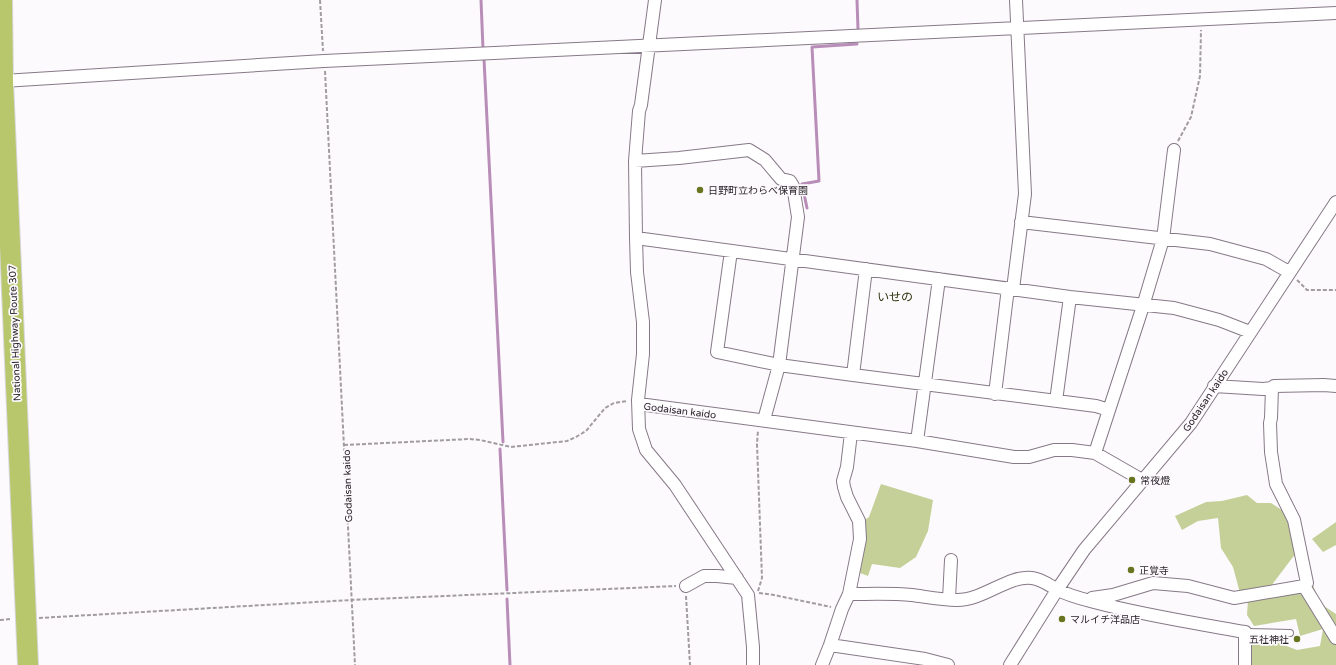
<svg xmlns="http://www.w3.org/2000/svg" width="1336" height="665" font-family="'Varela Round','Noto Sans JP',sans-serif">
	<rect width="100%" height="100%" fill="#fdfafd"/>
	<path fill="#c4d098" d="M881 484 933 500 928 531 916 557 900 568 872 564 868 576 860 573 865 545 861 523 869 517Z
		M1247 495 1257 503H1271L1285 512 1296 536V553L1271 586 1240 593 1233 567 1221 548 1218 518 1198 521 1182 530 1175 516 1206 502 1222 501Z
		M1336 522V545L1323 552 1312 539Z
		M1311 581 1321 604 1336 614V665H1246L1249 638 1258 635 1297 650 1320 646 1323 629 1300 636 1296 619 1254 626 1247 615 1248 600Z"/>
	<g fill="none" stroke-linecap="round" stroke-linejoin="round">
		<path stroke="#b88eb9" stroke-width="3" d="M481 0 483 49
			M857 0 858 29
			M484 59 503 442
			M807 208 802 184 819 181 812 47 857 44
			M500 449 507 590
			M507 599 510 665"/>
		<g stroke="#867987" stroke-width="8">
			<path id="service" d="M1245 632 1290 633"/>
		</g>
		<g stroke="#867987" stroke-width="14">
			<path id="minor" d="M655 0 641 105 639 111 635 161 636 238 637 272 643 322V354L638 400 639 429 646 450 675 485 748 595 753 647V665
				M3 81 324 61 1336 13
				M635 161 679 158 749 150 765 160 781 179 790 181 793 186 798 217 779 365 764 420
				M1021 222 1210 244 1266 259 1289 272
				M636 238 1070 297 1174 308 1219 320 1250 332
				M731 251 717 352 779 365 853 375 1096 406 1109 410
				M1013 289 1025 194 1016 0
				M853 375 866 269
				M1214 386 1263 389 1272 388 1274 386 1324 385 1336 386
				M1272 388 1271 418 1270 423 1271 452 1276 484 1294 520 1307 583 1304 586 1336 638
				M995 394 1008 288
				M1056 401 1070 297
				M639 404 917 441 1014 457H1029L1054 450H1072L1095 453 1142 480
				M917 441 939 279
				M1095 453 1143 306 1163 239 1174 150
				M686 586 704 576H717L737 578
				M849 594C870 594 892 593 912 595 927 597 942 600 957 600 984 600 1008 575 1032 578 1041 579 1049 585 1056 589 1067 595 1082 599 1094 602 1143 615 1194 623 1245 632V665
				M1092 598 1113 595 1153 583 1188 586 1234 598 1304 586
				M949 599 951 560
				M830 645 925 659 948 665
				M822 665 830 645 842 609 849 594 860 539 859 521 847 497 844 487 843 481 847 467 851 433
				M1010 665 1057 590 1084 550 1191 423 1336 202"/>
		</g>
		<g stroke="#d8d7d8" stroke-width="22">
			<path id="trunk" d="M2 0 3 81 28 665"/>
		</g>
		<path stroke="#a09ca0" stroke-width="2" stroke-dasharray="4 2" stroke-linecap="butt" d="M320 0 323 51
			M325 71 355 665
			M1178 141 1191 117 1200 76 1201 30
			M1297 280 1307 290H1336
			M344 445 470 439 480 440 511 447 567 441 576 437 586 431 605 408 614 403 627 401
			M758 591 762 578 757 444 758 430
			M759 593 774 595 831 607
			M686 596 690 665
			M39 618 351 600 676 586
			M0 620 11 619"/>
		<use href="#service" stroke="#fff" stroke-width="6"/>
		<use href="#minor" stroke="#fff" stroke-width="12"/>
		<use href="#trunk" stroke="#b8c76c" stroke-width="20"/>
	</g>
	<g fill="#687520" stroke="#fdfafd" stroke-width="1.5">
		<circle cx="700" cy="190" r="4"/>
		<circle cx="1132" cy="480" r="4"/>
		<circle cx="1131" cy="570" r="4"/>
		<circle cx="1062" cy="619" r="4"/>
		<circle cx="1297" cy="639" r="4"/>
	</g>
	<g text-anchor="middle" stroke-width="3.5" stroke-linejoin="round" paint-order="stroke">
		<g font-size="10" fill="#282328" stroke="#fdfafd" text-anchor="start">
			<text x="708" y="194">日野町立わらべ保育園</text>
			<text x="1140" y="484">常夜燈</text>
			<text x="1139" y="574">正覚寺</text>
			<text x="1070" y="623">マルイチ洋品店</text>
			<text x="1289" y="643" text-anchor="end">五社神社</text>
		</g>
		<g font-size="10" fill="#282328" stroke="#fdfafd">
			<text transform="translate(14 333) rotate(-92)" y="4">National Highway Route 307</text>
			<text transform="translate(1205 400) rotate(-56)" y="4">Godaisan kaido</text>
			<text transform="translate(680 410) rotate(7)" y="4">Godaisan kaido</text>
			<text transform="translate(347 486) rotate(-92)" y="4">Godaisan kaido</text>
		</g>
		<g font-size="12" fill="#2e350d" stroke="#fdfafd">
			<text x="895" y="301">いせの</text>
		</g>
	</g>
</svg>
